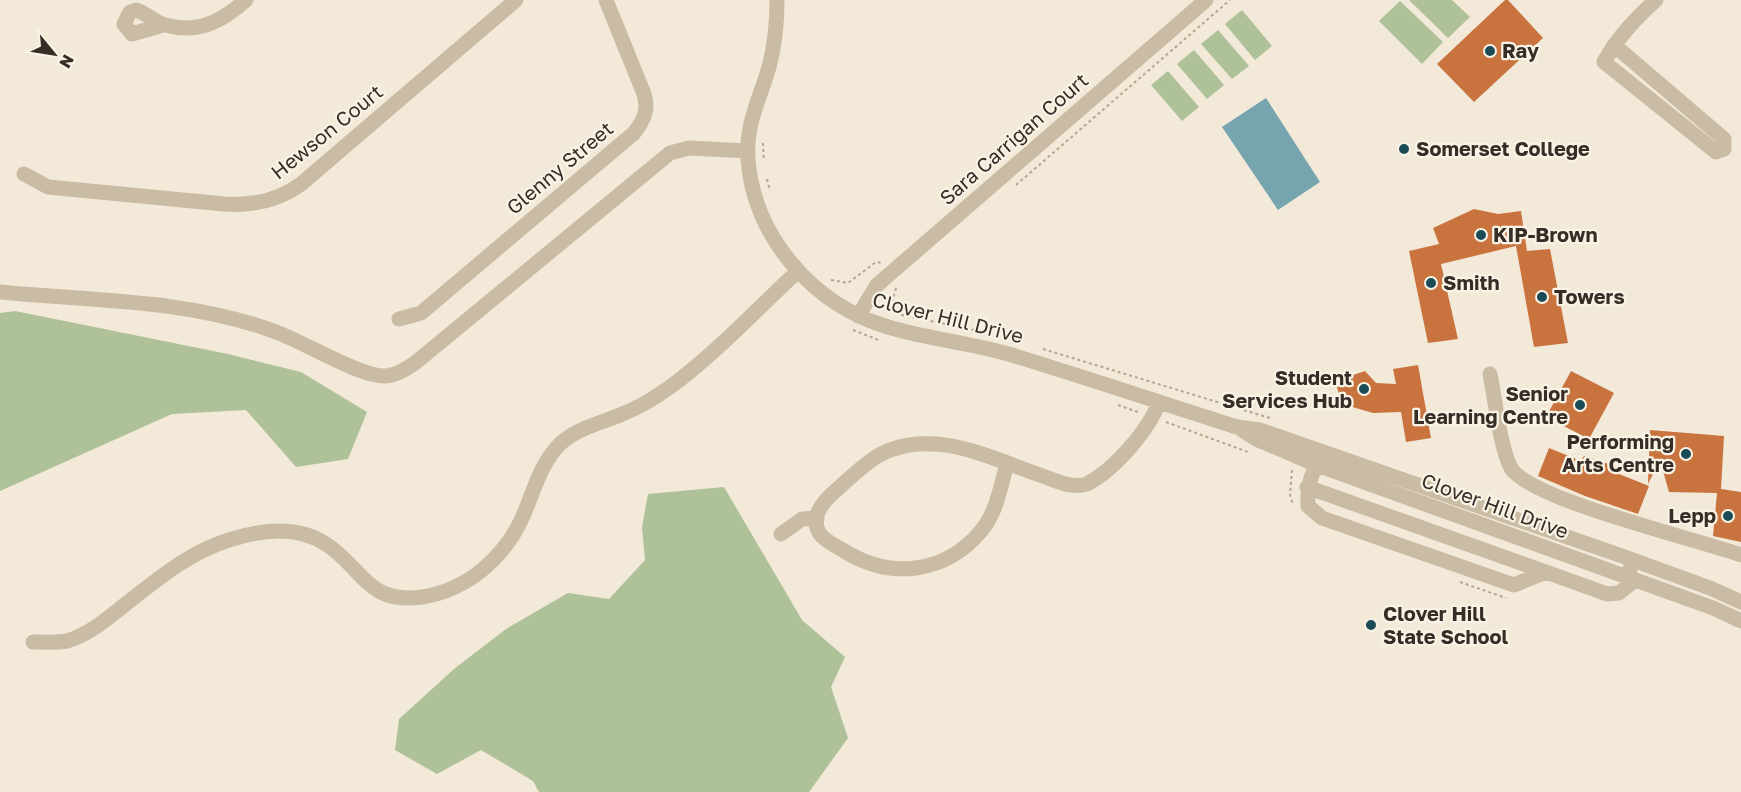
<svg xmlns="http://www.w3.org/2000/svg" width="1741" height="792" font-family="'Golos Text',sans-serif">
	<rect width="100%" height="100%" fill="#f2e9d8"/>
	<path fill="#aec198" d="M1409 0H1452L1470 17 1448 38Z
		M1400 1 1443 42 1422 64 1379 21Z
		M1242 10 1272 46 1255 60 1225 24Z
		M1218 30 1249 66 1232 79 1201 44Z
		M1194 50 1224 85 1207 99 1177 64Z
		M1168 71 1199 107 1182 121 1151 85Z
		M15 311 228 354 301 372 367 412 348 459 296 467 246 410 172 414 0 491V313Z
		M724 487 802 620 845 657 831 687 848 738 809 792H539L533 781 481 750 437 774 395 750 399 719 454 669 506 629 568 593 609 599 645 560 642 527 648 494Z"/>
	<path fill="#77a5af" d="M1266 98 1320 182 1278 210 1222 127Z"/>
	<path fill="#c9743f" d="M1505 0H1508L1543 38 1474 102 1437 64Z
		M1474 209 1498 214 1521 211 1527 251 1550 249 1568 343 1534 347 1516 246 1441 264 1458 339 1428 343 1409 251 1439 244 1433 228Z
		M1418 365 1431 438 1406 442 1401 412 1373 413 1349 406 1339 394 1335 381 1365 371 1376 383 1396 384 1393 369Z
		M1571 371 1614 393 1589 439 1546 417Z
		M1650 430 1724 436 1721 489 1741 492V542L1713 536 1717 493 1669 492 1660 460 1648 484Z
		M1549 448 1581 461 1584 456 1621 468 1619 474 1649 486 1638 514 1585 496 1538 476Z"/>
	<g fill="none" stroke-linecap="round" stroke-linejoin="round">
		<path stroke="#b6a58f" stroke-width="2" stroke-dasharray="3 3" stroke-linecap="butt" d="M763 143 764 161
			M767 179 770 191
			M1016 185 1230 0
			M831 280 848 283 876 262 882 263
			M896 288 892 302 902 315 998 335
			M853 330 881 341
			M1043 349 1270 418
			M1118 405 1138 412
			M1166 422 1248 452
			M1292 470 1290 494 1293 505
			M1460 582 1506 598"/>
		<path stroke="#cabba4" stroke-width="15" d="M777 0C777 23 775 45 769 67 760 99 745 125 748 159 754 238 814 305 888 327 928 339 971 343 1012 355 1087 378 1162 403 1237 427L1260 430 1622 556 1710 588 1741 602
			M163 25 132 34 124 24 130 12 136 10C146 13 155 22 165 25 198 34 221 22 246 0
			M1614 45 1724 139V149L1716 152 1604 62C1618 37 1635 19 1656 0
			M24 174 48 187 224 204C253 206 278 201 301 184L516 0
			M0 292C91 301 189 299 276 332 302 341 362 378 386 376 397 375 406 369 415 363L670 153 689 148 748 151
			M858 316 877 285 1206 0
			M399 319 421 313 634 133C644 120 649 110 644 94L606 0
			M1490 374C1495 398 1500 448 1511 468 1530 500 1700 540 1741 555
			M1242 430 1256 439 1317 465 1713 608 1741 621
			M1323 458C1310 471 1307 488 1308 506L1322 518 1514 585 1546 572 1607 594 1619 593 1629 585 1630 569
			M1007 464C1000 488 997 512 981 531 946 573 892 580 846 552 838 547 826 542 820 534 810 519 821 504 832 494 847 481 863 464 881 454 934 427 992 459 1043 476 1057 481 1072 489 1087 484 1114 470 1149 430 1159 402
			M1307 487 1546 572
			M781 534 802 519 817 518
			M33 642C44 642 56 643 67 641 89 635 109 617 127 603 159 578 190 552 229 540 260 530 297 525 326 544 362 567 367 605 422 597 468 590 505 557 523 516 534 491 540 464 560 444 575 429 601 423 620 415 638 408 655 398 670 387 714 355 758 308 798 271"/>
	</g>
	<g fill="#1b4b57" stroke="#f9f3e5" stroke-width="2">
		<circle cx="1490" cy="51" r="6"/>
		<circle cx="1404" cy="149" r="6"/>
		<circle cx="1481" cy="235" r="6"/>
		<circle cx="1431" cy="283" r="6"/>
		<circle cx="1542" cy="297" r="6"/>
		<circle cx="1364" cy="389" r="6"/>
		<circle cx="1580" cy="405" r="6"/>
		<circle cx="1686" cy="454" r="6"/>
		<circle cx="1728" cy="516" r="6"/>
		<circle cx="1371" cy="625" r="6"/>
	</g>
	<g text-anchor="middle" stroke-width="4.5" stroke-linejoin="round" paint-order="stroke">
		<g font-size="20" font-weight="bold" fill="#352d26" stroke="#f9f3e5" text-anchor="start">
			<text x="1502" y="58">Ray</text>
			<text x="1416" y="156">Somerset College</text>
			<text x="1493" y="242">KIP-Brown</text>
			<text x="1443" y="290">Smith</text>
			<text x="1554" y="304">Towers</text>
			<text x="1352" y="385" text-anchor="end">Student<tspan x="1352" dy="23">Services Hub</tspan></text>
			<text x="1568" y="401" text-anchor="end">Senior<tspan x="1568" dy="23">Learning Centre</tspan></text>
			<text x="1674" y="449" text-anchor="end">Performing<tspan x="1674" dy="23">Arts Centre</tspan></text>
			<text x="1716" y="523" text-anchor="end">Lepp</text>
			<text x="1383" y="621">Clover Hill<tspan x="1383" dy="23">State School</tspan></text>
		</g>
		<g font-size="20" fill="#352d26" stroke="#f9f3e5">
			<text transform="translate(327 132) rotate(-39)" y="7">Hewson Court</text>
			<text transform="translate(1014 139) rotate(-41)" y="7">Sara Carrigan Court</text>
			<text transform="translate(560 168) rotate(-40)" y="7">Glenny Street</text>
			<text transform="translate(948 318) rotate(14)" y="7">Clover Hill Drive</text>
			<text transform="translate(1495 506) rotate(20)" y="7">Clover Hill Drive</text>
		</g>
	</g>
	<g transform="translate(54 54) rotate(120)" stroke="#f9f3e5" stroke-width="4.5" paint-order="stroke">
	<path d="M0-4.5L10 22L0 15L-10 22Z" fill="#352d26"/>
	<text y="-9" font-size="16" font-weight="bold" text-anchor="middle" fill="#352d26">N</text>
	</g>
</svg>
